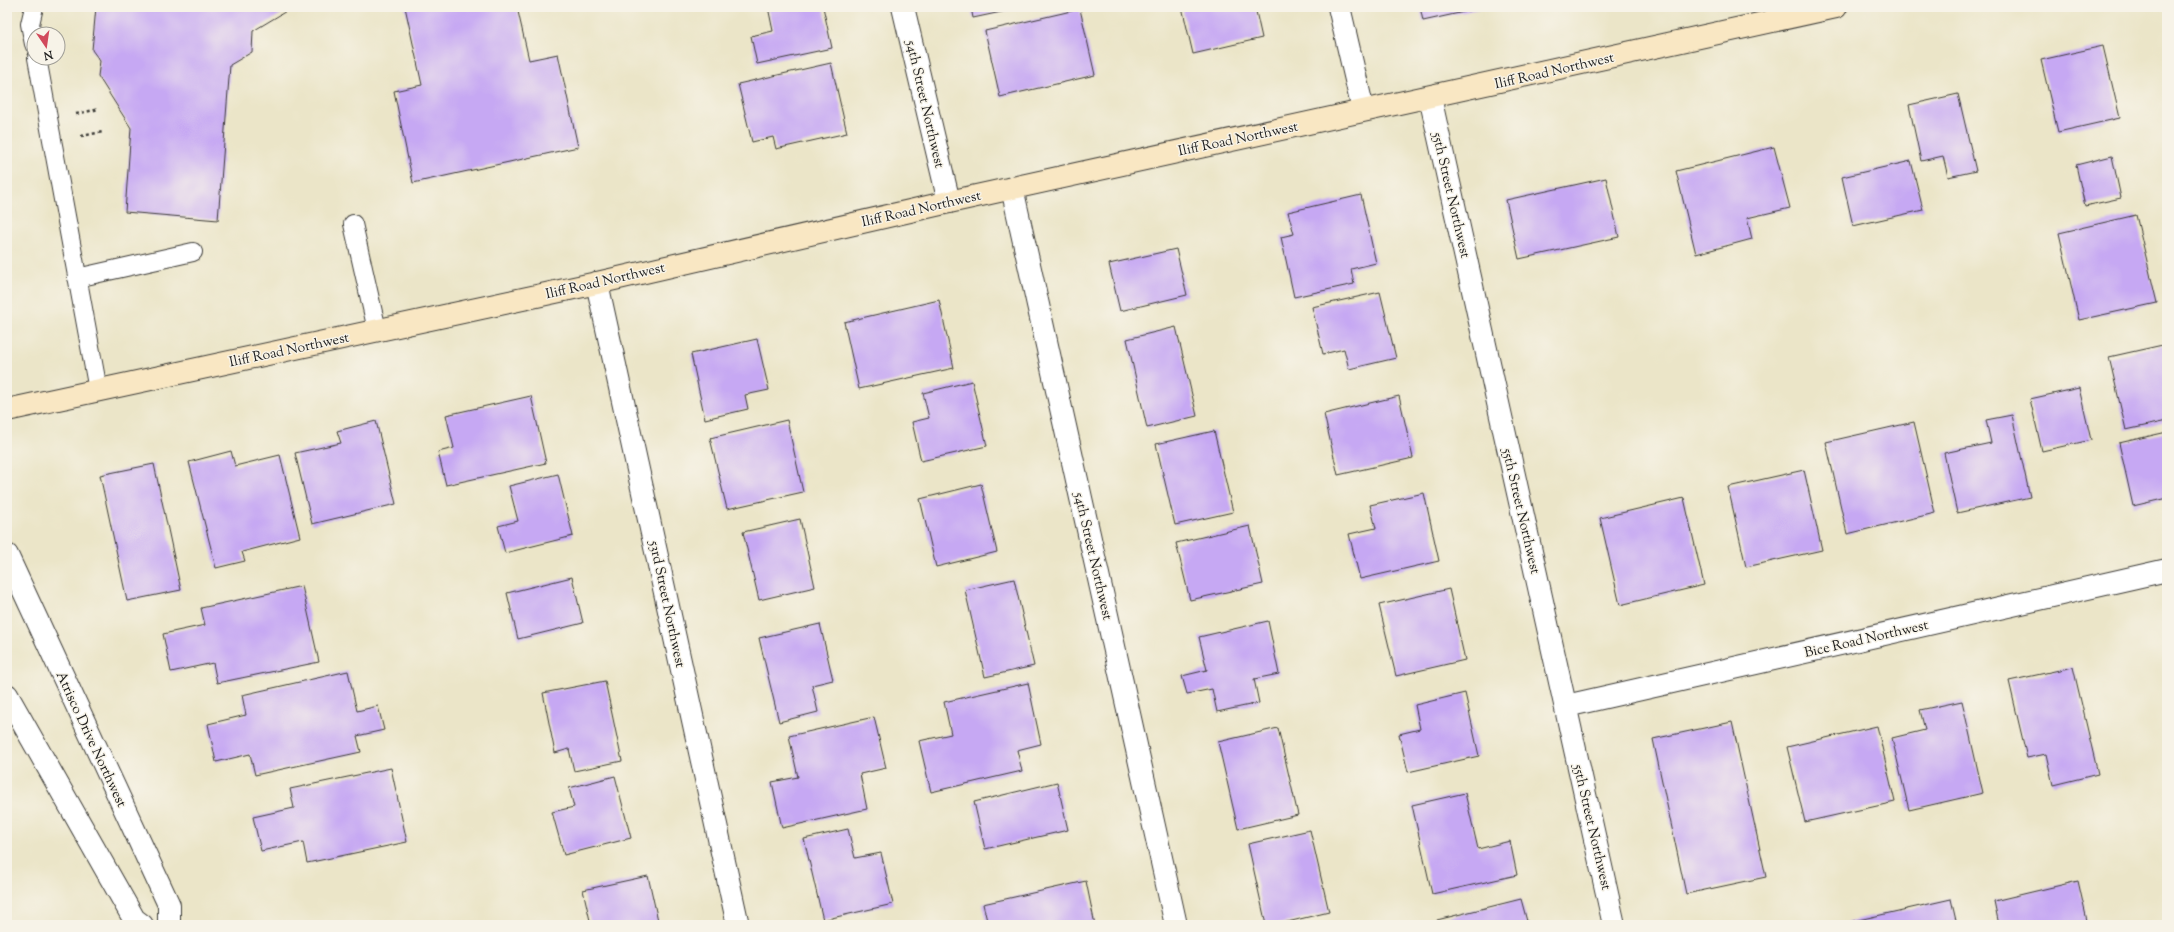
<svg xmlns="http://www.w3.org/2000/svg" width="2174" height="932" font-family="'Sorts Mill Goudy',serif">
	<rect width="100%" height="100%" fill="#f7f3e8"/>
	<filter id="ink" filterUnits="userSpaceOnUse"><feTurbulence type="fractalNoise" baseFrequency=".025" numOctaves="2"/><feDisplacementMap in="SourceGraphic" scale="8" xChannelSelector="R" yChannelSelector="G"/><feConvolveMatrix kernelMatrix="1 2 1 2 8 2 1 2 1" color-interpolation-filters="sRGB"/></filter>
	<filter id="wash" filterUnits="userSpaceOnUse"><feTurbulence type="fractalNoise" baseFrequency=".012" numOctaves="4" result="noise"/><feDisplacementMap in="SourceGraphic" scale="16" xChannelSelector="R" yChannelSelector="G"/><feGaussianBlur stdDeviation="0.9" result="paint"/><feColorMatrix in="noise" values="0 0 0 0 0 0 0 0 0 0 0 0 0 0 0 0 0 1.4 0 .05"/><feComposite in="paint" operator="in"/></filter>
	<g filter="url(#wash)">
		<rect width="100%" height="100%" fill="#ebe5c8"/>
		<g id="blocks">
			<path fill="#c6a8f3" d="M96 7H293L253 31 252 52 230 65 218 220 125 212 131 128 98 76 100 61 92 50Z
				M405 7H517L529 60 558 54 578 147 413 183 394 91 422 85Z
				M768 7H823L832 48 757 64 751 36 773 31Z
				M971 7H1020V8L973 18Z
				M1182 7H1255L1262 38 1193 54Z
				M1420 7H1482V8L1423 21Z
				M1080 9 1095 75 1000 97 985 31Z
				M2103 46 2120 118 2058 132 2041 60Z
				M831 63 847 133 776 149 773 137 752 142 738 84Z
				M1958 94 1976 171 1948 177 1943 156 1921 161 1909 105Z
				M1774 147 1790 208 1747 218 1752 239 1696 254 1676 171Z
				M2112 156 2121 198 2085 206 2076 165Z
				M1911 161 1923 210 1853 226 1842 177Z
				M1606 178 1619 237 1519 259 1506 200Z
				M1361 195 1376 263 1351 269 1354 284 1294 297 1281 237 1294 234 1288 212Z
				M2136 215 2157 303 2079 320 2059 233Z
				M1176 249 1187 295 1120 311 1109 264Z
				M1380 292 1396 358 1349 369 1344 349 1323 354 1312 307Z
				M939 300 954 368 859 389 844 322Z
				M1176 327 1197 416 1147 428 1127 339Z
				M757 339 769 390 745 395 748 409 705 419 691 354Z
				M2167 344V421L2126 430 2109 357Z
				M972 381 987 446 921 461 912 422 929 418 923 393Z
				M2079 388 2091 440 2042 451 2030 399Z
				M531 396 546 463 446 485 438 452 454 448 446 415Z
				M1399 396 1413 458 1338 475 1324 414Z
				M2012 415 2030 497 1957 513 1944 453 1991 443 1986 420Z
				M787 420 803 492 727 509 710 438Z
				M376 421 396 504 312 524 295 453 341 443 337 431Z
				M1914 422 1935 513 1847 534 1826 442Z
				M1214 431 1233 512 1175 525 1156 444Z
				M2167 432V498L2133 506 2119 443Z
				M231 451 235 466 280 455 300 537 242 552 245 561 216 568 189 462Z
				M154 464 181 590 127 601 100 475Z
				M1804 470 1822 550 1746 567 1728 487Z
				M558 474 573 536 505 553 498 526 518 521 509 486Z
				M981 484 997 552 936 567 920 499Z
				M1424 493 1439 561 1360 579 1349 534 1376 528 1370 505Z
				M1684 498 1704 585 1620 605 1600 518Z
				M800 519 815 587 759 600 743 532Z
				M1250 526 1263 584 1190 600 1176 543Z
				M572 577 583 623 518 639 507 593Z
				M1014 579 1034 666 985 677 965 590Z
				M302 586 319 662 217 683 213 663 171 672 163 634 205 625 201 608Z
				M1449 589 1465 660 1396 676 1379 605Z
				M1268 621 1279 674 1254 679 1259 703 1217 712 1212 689 1187 694 1182 676 1207 670 1199 637Z
				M820 624 833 680 812 685 818 712 779 722 759 638Z
				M2073 667 2098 774 2053 785 2046 754 2027 758 2009 681Z
				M348 671 357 711 378 706 384 730 357 736 361 752 255 775 250 754 216 762 208 724 246 715 242 695Z
				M605 681 622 761 574 771 569 749 555 753 543 693Z
				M1028 683 1041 744 1017 750 1022 771 931 792 919 741 951 734 944 702Z
				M1465 693 1479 756 1408 772 1399 734 1420 729 1415 705Z
				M1962 701 1983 793 1909 810 1892 738 1925 730 1920 710Z
				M874 717 886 768 860 774 867 809 782 828 772 782 798 777 789 736Z
				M1732 722 1766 877 1686 894 1653 739Z
				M1877 726 1895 802 1805 822 1787 747Z
				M1278 728 1298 815 1238 829 1218 742Z
				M391 768 407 842 307 863 303 842 261 851 253 817 294 808 290 789Z
				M615 776 631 838 564 855 552 812 574 807 569 788Z
				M1057 782 1068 830 985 849 974 802Z
				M1465 793 1478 849 1510 841 1517 875 1432 894 1412 805Z
				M848 829 855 858 881 853 893 904 823 920 804 839Z
				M1310 830 1329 912 1275 925H1266L1248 844Z
				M648 876 659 925H591L583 890Z
				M1086 881 1095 925H988L983 904Z
				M2078 881 2088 925H1999L1994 901Z
				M1521 899 1528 925H1438L1437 920Z
				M1951 899 1957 925H1842L1841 924Z"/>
		</g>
	</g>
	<g filter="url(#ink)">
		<use href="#blocks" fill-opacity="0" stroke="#3b3a36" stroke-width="1"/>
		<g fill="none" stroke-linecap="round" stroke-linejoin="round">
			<g stroke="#3b3a36" stroke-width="20">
				<path id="service" d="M34 44 30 24 34 7
					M37 58 98 390
					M353 224 377 330
					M77 278 193 252"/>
			</g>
			<g stroke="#3b3a36" stroke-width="24">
				<path id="minor" d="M903 7 949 202
					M1339 7 1363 110
					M1430 97 1614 925
					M1012 188 1176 925
					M597 283 738 925
					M1566 706 2167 570"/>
			</g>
			<g stroke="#3b3a36" stroke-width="24">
				<path id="tertiary" d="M7 555 169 905V925
					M7 695 134 919 142 925"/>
			</g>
			<g stroke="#3b3a36" stroke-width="24">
				<path id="secondary" d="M7 410 597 283 949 202 1836 7"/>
			</g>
			<path stroke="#3b3a36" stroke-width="2.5" stroke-dasharray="3 3" stroke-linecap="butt" d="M76 114 99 109
				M81 136 103 132"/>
			<use href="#service" stroke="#fff" stroke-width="18"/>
			<use href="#minor" stroke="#fff" stroke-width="22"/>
			<use href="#tertiary" stroke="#fff" stroke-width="22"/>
			<use href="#secondary" stroke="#f9e7c3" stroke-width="22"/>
		</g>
	</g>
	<g text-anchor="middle" stroke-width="3" stroke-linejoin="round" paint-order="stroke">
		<g font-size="14" fill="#1c1c1c" stroke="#f7f3e8">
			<text transform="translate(1554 70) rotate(-13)" y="5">Iliff Road Northwest</text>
			<text transform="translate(926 104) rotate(77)" y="5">54th Street Northwest</text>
			<text transform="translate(1238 138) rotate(-12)" y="5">Iliff Road Northwest</text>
			<text transform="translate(1452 195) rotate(77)" y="5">55th Street Northwest</text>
			<text transform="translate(921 208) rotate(-13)" y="5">Iliff Road Northwest</text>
			<text transform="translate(605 280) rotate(-13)" y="5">Iliff Road Northwest</text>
			<text transform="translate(289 349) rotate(-12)" y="5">Iliff Road Northwest</text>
			<text transform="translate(1522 511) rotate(77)" y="5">55th Street Northwest</text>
			<text transform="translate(1094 556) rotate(77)" y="5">54th Street Northwest</text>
			<text transform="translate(668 604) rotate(78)" y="5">53rd Street Northwest</text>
			<text transform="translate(1866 638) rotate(-13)" y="5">Bice Road Northwest</text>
			<text transform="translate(92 739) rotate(65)" y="5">Atrisco Drive Northwest</text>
			<text transform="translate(1593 827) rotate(77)" y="5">55th Street Northwest</text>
		</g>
	</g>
	<rect width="2174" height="932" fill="none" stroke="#f7f3e8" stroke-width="24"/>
	<g transform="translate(46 46) rotate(167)"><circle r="19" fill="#f7f3e8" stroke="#9f9d96"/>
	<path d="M0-3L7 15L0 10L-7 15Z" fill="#d1495b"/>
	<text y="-6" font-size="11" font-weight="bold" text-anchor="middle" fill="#1c1c1c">N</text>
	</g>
</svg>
